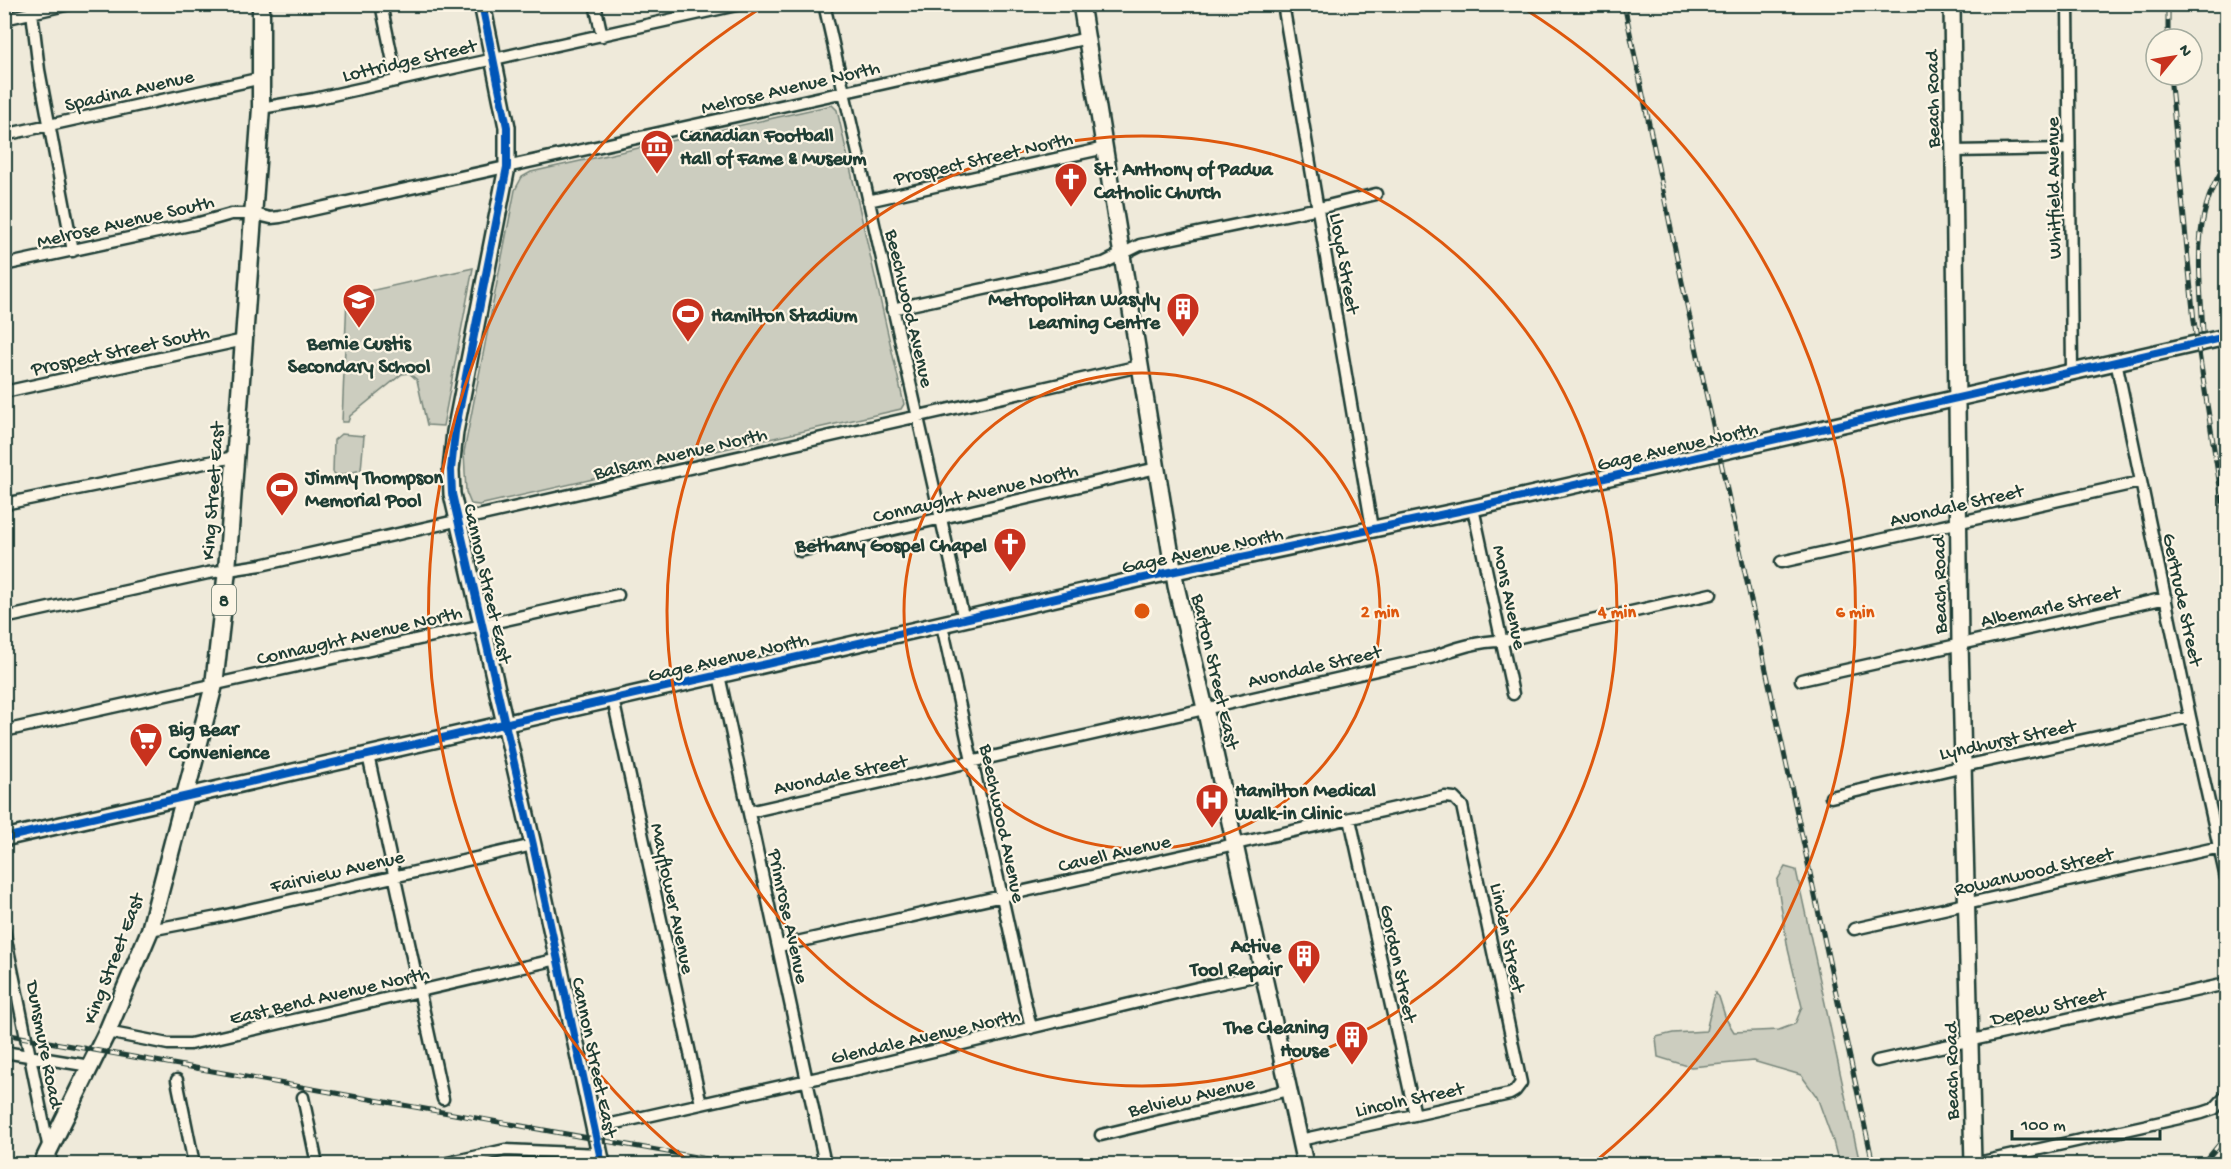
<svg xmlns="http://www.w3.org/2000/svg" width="2231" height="1169" font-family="'Gochi Hand',sans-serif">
	<rect width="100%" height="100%" fill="#efeada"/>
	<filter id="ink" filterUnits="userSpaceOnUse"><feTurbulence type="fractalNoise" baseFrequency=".0167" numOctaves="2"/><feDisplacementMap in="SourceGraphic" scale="12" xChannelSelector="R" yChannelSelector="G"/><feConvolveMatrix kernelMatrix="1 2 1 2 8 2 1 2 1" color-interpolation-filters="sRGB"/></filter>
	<g filter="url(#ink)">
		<path fill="#cccdbf" stroke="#76857a" stroke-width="1.5" d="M832 105 837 110 904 404 901 409 479 505 471 504 466 492 464 452 515 190 522 177 531 172Z
			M473 268 443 426 427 425 417 380 409 373 402 374 350 416 348 422H342L347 296Z
			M341 434 364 436 361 470 337 476 333 472 334 440Z
			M1785 867 1796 870 1860 1164H1839L1833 1141 1817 1097 1801 1075 1753 1061 1691 1067 1658 1057 1656 1037 1673 1033 1706 1031 1715 993 1719 997 1726 1019 1734 1032 1779 1030 1795 1024 1802 1007 1788 949 1777 881Z"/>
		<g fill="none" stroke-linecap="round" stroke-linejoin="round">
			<g stroke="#1f3d34" stroke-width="15">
				<path id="street" d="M31 4 39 70 73 251
					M381 4 397 81
					M595 4 602 36
					M824 4 964 620
					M1283 4 1372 528
					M2068 4 2072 370
					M4 19 70 4
					M261 108 314 99 741 4
					M4 135 262 78
					M1953 151 2069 149
					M868 201 1105 148
					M4 265 199 223 231 214H254L271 218 280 217 1088 38
					M892 309 1104 263 1140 245 1319 208 1376 194
					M2116 361 2190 717 2226 878
					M4 392 244 340
					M4 504 234 457
					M1473 508 1513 694
					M800 551 1157 468
					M1781 562 2140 482
					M4 618 208 573 261 565 1140 366
					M942 625 1031 1028
					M719 675 825 1164
					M1801 680 2166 598
					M613 699 701 1104
					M4 731 618 595
					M368 755 443 1099
					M1831 797 1964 766 2190 717
					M749 812 1434 657C1454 648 1480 641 1502 641L1711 594
					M1350 819 1415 1115
					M1854 929 2220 847
					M4 930 52 1164
					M150 930 218 917 533 845
					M779 946 1445 797 1454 798 1462 806 1521 1083 1515 1091 1510 1094 1300 1140
					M107 1032 168 1044H190L558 959
					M4 1052 90 1066
					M1877 1061 2226 984
					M177 1080 194 1164
					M303 1097 317 1164
					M594 1128 862 1068 1197 988 1264 974
					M1101 1135 1288 1090
					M443 1164 505 1150 599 1154
					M1973 1164 2202 1113 2214 1109 2226 1096"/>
			</g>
			<g stroke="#1f3d34" stroke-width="20">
				<path id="secondary" d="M482 4 507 127V167L455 432 451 470 452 494 533 845 602 1164
					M1081 4 1176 586 1205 708 1305 1164
					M1952 4 1960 643 1973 1164
					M4 838 1161 574 1473 508 2226 337"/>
			</g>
			<g stroke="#1f3d34" stroke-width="21">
				<path id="primary" d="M42 1164 107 1032 150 930 214 685 227 570 261 108V4"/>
			</g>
			<use href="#street" stroke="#fcf5e5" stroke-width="10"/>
			<use href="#secondary" stroke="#fcf5e5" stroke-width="15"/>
			<use href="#primary" stroke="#fcf5e5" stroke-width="16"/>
			<g stroke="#1f3d34" stroke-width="5">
				<path id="rail" d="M1624 4 1682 282 1873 1164
					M2168 39V4
					M2170 75 2194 321 2226 525
					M2203 332C2200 273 2190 216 2226 164
					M4 1034 735 1164
					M2203 1164 2226 1136"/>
			</g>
			<use href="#rail" stroke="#fcf5e5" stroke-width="3" stroke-dasharray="9" stroke-linecap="butt"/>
			<g stroke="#fcf5e5" stroke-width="11">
				<path id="cycleway" d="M482 4 507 127V167L455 432 451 470 452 494 533 845 602 1164
					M4 838 1161 574 1473 508 2226 337"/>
			</g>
			<use href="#cycleway" stroke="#0057b8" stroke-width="8"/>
		</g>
	</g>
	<g fill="none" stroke="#de580e" stroke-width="3">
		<circle cx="1142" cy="611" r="238"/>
		<circle cx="1142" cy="611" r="475"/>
		<path d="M688 1161A713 713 0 0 1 764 6M1520 6A713 713 0 0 1 1596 1161"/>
	</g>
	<defs>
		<g id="museum-pin" transform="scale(1.725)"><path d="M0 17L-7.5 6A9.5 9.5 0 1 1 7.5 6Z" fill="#c8321e" stroke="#fcf5e5"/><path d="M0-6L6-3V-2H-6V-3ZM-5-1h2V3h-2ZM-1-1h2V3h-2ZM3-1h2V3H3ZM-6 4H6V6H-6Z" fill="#fff"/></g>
		<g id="church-pin" transform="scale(1.725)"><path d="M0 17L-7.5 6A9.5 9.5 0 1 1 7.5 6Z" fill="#c8321e" stroke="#fcf5e5"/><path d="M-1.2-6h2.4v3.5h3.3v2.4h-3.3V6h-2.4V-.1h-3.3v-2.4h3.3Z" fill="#fff"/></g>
		<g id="school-pin" transform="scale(1.725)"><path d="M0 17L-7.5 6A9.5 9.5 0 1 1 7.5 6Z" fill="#c8321e" stroke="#fcf5e5"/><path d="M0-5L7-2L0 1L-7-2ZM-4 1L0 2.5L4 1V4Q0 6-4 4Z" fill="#fff"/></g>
		<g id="building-pin" transform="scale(1.725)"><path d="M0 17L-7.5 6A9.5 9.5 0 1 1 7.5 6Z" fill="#c8321e" stroke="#fcf5e5"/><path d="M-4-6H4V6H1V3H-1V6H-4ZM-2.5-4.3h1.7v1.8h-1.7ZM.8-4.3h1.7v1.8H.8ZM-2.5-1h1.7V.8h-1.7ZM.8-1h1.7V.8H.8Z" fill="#fff"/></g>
		<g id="stadium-pin" transform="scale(1.725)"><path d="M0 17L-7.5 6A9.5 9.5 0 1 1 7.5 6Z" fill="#c8321e" stroke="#fcf5e5"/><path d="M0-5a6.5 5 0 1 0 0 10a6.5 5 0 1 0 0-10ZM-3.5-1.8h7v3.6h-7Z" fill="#fff"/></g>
		<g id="supermarket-pin" transform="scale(1.725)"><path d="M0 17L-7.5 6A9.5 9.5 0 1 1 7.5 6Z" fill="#c8321e" stroke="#fcf5e5"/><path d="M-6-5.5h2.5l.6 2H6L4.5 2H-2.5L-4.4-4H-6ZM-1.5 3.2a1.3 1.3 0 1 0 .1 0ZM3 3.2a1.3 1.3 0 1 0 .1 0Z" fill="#fff"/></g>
		<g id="hospital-pin" transform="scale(1.725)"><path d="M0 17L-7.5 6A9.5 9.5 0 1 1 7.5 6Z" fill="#c8321e" stroke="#fcf5e5"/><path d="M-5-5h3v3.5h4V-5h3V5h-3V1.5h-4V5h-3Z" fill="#fff"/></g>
	</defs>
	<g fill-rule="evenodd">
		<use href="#museum-pin" x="657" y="146"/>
		<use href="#church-pin" x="1071" y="179"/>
		<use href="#school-pin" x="359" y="300"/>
		<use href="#building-pin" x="1183" y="309"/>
		<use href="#stadium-pin" x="688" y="314"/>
		<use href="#stadium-pin" x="282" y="488"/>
		<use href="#church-pin" x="1010" y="544"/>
		<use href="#supermarket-pin" x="146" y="739"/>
		<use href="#hospital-pin" x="1212" y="800"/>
		<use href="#building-pin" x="1304" y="956"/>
		<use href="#building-pin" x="1352" y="1037"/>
	</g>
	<g text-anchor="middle" stroke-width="4.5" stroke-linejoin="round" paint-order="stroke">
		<rect fill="#fcf5e5" stroke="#617469" stroke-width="1.5" x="212" y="585" width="24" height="30" rx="4.5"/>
		<g font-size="18" font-weight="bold" fill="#1f3d34">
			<text x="224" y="606">8</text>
		</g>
		<g font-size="20" fill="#1f3d34" stroke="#fcf5e5">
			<text transform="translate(409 59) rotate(-13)" y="7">Lottridge Street</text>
			<text transform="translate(790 86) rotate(-13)" y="7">Melrose Avenue North</text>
			<text transform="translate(129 89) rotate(-13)" y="7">Spadina Avenue</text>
			<text transform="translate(1931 99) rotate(-91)" y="7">Beach Road</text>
			<text transform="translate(983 157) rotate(-13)" y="7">Prospect Street North</text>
			<text transform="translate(2052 188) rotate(-91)" y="7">Whitfield Avenue</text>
			<text transform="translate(125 220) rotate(-13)" y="7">Melrose Avenue South</text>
			<text transform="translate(1346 263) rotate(80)" y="7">Lloyd Street</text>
			<text transform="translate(911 308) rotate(77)" y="7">Beechwood Avenue</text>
			<text transform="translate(120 349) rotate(-12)" y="7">Prospect Street South</text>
			<text transform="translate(1677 445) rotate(-13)" y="7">Gage Avenue North</text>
			<text transform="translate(680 452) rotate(-13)" y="7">Balsam Avenue North</text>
			<text transform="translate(211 491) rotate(-86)" y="7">King Street East</text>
			<text transform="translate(975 492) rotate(-13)" y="7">Connaught Avenue North</text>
			<text transform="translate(1956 504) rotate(-13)" y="7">Avondale Street</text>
			<text transform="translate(1202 549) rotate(-12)" y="7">Gage Avenue North</text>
			<text transform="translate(489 583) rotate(77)" y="7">Cannon Street East</text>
			<text transform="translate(1938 585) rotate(-91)" y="7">Beach Road</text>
			<text transform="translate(1511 597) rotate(78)" y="7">Mons Avenue</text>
			<text transform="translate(2184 599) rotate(78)" y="7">Gertrude Street</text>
			<text transform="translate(2050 605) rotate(-12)" y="7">Albemarle Street</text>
			<text transform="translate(359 634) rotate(-13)" y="7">Connaught Avenue North</text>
			<text transform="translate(728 656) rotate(-13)" y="7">Gage Avenue North</text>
			<text transform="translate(1314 665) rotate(-13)" y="7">Avondale Street</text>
			<text transform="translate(1217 671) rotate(77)" y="7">Barton Street East</text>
			<text transform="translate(2007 738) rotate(-12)" y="7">Lyndhurst Street</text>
			<text transform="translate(840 773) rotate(-12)" y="7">Avondale Street</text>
			<text transform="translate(1004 823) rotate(78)" y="7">Beechwood Avenue</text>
			<text transform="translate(1114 852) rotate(-13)" y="7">Cavell Avenue</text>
			<text transform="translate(337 870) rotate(-13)" y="7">Fairview Avenue</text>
			<text transform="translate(2033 870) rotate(-13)" y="7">Rowanwood Street</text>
			<text transform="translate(674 898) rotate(78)" y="7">Mayflower Avenue</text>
			<text transform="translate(790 916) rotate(78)" y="7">Primrose Avenue</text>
			<text transform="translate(1509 937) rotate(78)" y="7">Linden Street</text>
			<text transform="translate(112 958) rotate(-69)" y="7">King Street East</text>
			<text transform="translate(1400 963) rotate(78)" y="7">Gordon Street</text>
			<text transform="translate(329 994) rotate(-13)" y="7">East Bend Avenue North</text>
			<text transform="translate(2048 1005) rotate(-13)" y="7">Depew Street</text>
			<text transform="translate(925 1035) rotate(-13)" y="7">Glendale Avenue North</text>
			<text transform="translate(46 1044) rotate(79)" y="7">Dunsmure Road</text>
			<text transform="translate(596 1057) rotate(78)" y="7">Cannon Street East</text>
			<text transform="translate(1950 1071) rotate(-91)" y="7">Beach Road</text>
			<text transform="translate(1191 1095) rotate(-13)" y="7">Belview Avenue</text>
			<text transform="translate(1409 1098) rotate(-12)" y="7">Lincoln Street</text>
		</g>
		<g font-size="20" font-weight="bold" fill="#1f3d34" stroke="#fcf5e5" text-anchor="start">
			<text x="680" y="141">Canadian Football<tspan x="680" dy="23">Hall of Fame &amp; Museum</tspan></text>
			<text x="1094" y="175">St. Anthony of Padua<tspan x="1094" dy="23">Catholic Church</tspan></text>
			<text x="1160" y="305" text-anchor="end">Metropolitan Wasyly<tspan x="1160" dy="23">Learning Centre</tspan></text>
			<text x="711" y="321">Hamilton Stadium</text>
			<text x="359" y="349" text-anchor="middle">Bernie Custis<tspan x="359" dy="23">Secondary School</tspan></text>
			<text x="305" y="483">Jimmy Thompson<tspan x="305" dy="23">Memorial Pool</tspan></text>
			<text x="987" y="551" text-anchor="end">Bethany Gospel Chapel</text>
			<text x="169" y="735">Big Bear<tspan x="169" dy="23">Convenience</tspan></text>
			<text x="1235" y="796">Hamilton Medical<tspan x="1235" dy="23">Walk-in Clinic</tspan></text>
			<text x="1281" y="952" text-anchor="end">Active<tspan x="1281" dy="23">Tool Repair</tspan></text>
			<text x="1329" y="1033" text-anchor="end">The Cleaning<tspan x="1329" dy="23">House</tspan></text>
		</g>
	</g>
	<circle cx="1142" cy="611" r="9" fill="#de580e" stroke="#fcf5e5" stroke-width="3"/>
	<g font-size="18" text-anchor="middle" font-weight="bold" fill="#de580e" stroke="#fcf5e5" stroke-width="4.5" stroke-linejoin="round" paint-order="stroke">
		<text x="1380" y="617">2 min</text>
		<text x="1617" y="617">4 min</text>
		<text x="1855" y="617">6 min</text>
	</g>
	<rect width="2231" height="1169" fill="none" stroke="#fcf5e5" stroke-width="24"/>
	<rect x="12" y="12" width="2207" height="1145" fill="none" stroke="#1f3d34" stroke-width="2" filter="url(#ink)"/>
	<g transform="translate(2174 57) rotate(60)"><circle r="28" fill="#fcf5e5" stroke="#a4ab9e" stroke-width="1.5"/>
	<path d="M0-4.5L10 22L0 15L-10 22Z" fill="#c8321e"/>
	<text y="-9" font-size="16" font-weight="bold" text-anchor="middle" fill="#1f3d34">N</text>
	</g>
	<path d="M2012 1130v9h148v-9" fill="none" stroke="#1f3d34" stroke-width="3"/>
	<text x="2021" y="1130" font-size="18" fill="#1f3d34" stroke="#fcf5e5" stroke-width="4.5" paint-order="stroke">100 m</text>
</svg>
